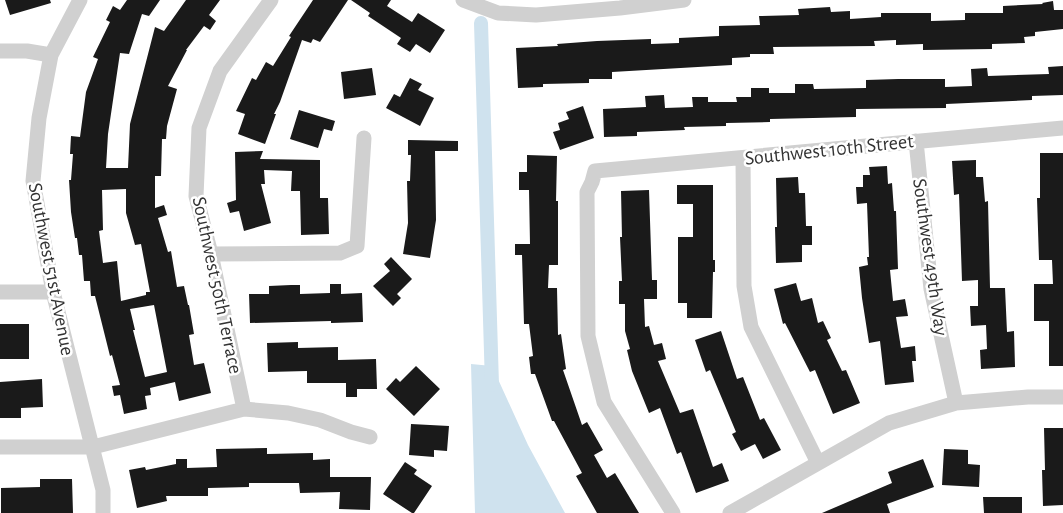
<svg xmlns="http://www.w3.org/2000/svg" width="1063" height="513" font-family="'Alegreya Sans',sans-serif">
	<rect width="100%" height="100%" fill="#fff"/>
	<path fill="#cfe2ee" d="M471 364 492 366 528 445 565 513H475Z"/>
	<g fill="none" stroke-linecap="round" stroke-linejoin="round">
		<path stroke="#cfe2ee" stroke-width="14" d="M481 23 492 385"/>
	</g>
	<path fill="#1a1a1a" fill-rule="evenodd" d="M5 0H50L51 3 10 15Z
		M127 0H160L149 16 142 14 129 54 120 53 108 134 106 168H128L130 124 155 27 164 31 186 0H220L209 15 216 21 210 30 204 26 186 50H187L168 86 177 89 167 126 166 139H162L161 176H155V208L164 205 167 215 158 218 168 252 171 251 177 287 184 286 188 305H189L194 334 189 335 194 365 204 363 211 393 179 401 175 382 150 388 151 395 145 396 147 409 124 414 120 395 114 396 112 386 120 385 112 355 110 356 95 296H91L90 281H84L82 255H79L77 238H75L71 212 69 180H71L73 154H70L71 136 80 137 86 92 98 59 93 57 110 22 106 20 113 6 120 10ZM126 189V213L135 245 141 244 150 292H146V295L121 301 117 261 103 263 99 231 103 230 102 190ZM154 305 167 372 145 377 133 330H135L130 309Z
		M313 0H348L320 42 313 39 311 43 302 40 280 102 274 114H276L265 144 238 134 245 114 236 111 252 78 256 80 266 62 273 66 291 37 289 36Z
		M351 0H391L387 6 412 22 418 13 445 30 430 53 416 44 410 52 397 44 401 38 368 16 370 13Z
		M1053 1 1054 10H1063V29L1035 32V36L1024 37 1025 43 992 44V49L923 50V44L896 45V40L874 41 875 46 773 47 774 54H750V57L732 58V65L612 72V79H589V83L543 84V87L518 88 516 48 558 46 557 44 597 41 651 39V44L679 43V38L719 36V26L760 25 759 16 799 15 798 9 830 7 831 12 850 11V19L881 17V13H931V21L965 20V13H1003V6L1043 4 1042 3Z
		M1063 66V95L1032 96V100L946 104V108L856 109V117L770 119V122L726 123V126L684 127 685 130 637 132V136L604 137 603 109 646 107 645 96 664 95 665 108 693 107 692 97H708V102H737L736 97H751V88H769V93H795V84H813L814 89 866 88V80L898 79H945V87L972 86 971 69 987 68 988 76 1049 74 1048 67Z
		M372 68 376 95 344 99 341 72Z
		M410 78 422 84 418 90 434 98 420 126 386 108 394 94 400 97Z
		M583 106 594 138 560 150 553 132 560 130 558 123 569 119 566 112Z
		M299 110 335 121 332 131 324 129 318 148 290 139Z
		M408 140 458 141V151H435L436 220 430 258 403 254 408 223 407 181H410L411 155H408Z
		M263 151 260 159 320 160V198H328L329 234 301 235 300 191H291L292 171 264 170 265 184H261L271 223 244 231 239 211 230 213 227 203 236 200 235 152Z
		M1040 153H1063V366H1049V321H1034V284H1053L1052 260H1039L1037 198H1040Z
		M527 155 557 156 556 201H558V265H549L548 288H557L558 335 561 334 566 369 563 370 582 425 587 422 603 450 594 455 607 478 615 473 639 513H597L576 476 582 473 554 421H552L535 374H531L529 357 533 356 529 324H524L522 255H515V244H530L529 190H519V172H527Z
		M976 160V177H983L985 202 988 201 990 288H1005L1007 332 1014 331 1015 367 981 369 980 350 987 349 986 325 971 326 970 306H978V280L962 281 959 194 954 195 952 161Z
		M887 166 888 184 892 183 894 211H896L898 269 890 270 893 301 905 299 908 316 896 317 901 348 915 346 916 361H912L914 382 885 385 880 341 869 343 862 298 859 267 868 265 867 257H869L867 203 857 204 856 187H863V175H870L869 167Z
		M798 177 799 193H805L806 226H812V245H802V262L776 263 775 227H777L776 178Z
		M677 185H713V260H715V272H713L712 318H687V303H678V237H693V204H677Z
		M649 190 652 280H657V299H644L645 327 649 326 654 345 662 343 666 359 658 361 680 413 693 409 713 467 722 463 729 481 696 493 681 452 677 454 660 408 649 413 632 371 627 350 630 349 625 331V304H619V281H622L620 237H622L621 191Z
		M391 257 412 279 397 294 401 298 393 306 373 286 390 271 384 264Z
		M796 283 801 301 812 298 818 323 823 321 831 338 827 340 842 371 846 370 860 403 833 414 815 370 810 372 785 323 783 324 774 289Z
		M330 284H341V294L362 293 363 322 331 323V321L250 323 249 294H269V286L291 285H300V294L330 293Z
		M0 324H29V359H0Z
		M721 331 737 379 743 377 760 420 764 418 781 450 763 459 755 444 741 451 732 434 736 432 710 370 706 372 695 340Z
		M298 342V348L338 347V360L376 359 377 389H357V397H346V383H307V371L268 372 267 343Z
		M416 366 440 389 414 416 386 389 396 378 400 382Z
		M42 379 43 407 21 408V418H0V382Z
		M411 424 449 426 447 451 434 450V457L409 455Z
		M1044 428H1063V505L1043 506 1042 470H1045Z
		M267 448V454L313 453V460L330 459V477H371L370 510 339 509 340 492 300 493 299 483H249V487L208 488V496H166L167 501 137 508 129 470 145 467 146 470 176 464V459H187V468L217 467 216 449Z
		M944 449 968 450V464L980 465 979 487 942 485Z
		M923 459 934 487 887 504 890 513H822L892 483 888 472Z
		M405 462 417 470 414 474 432 486 414 513H412L383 494Z
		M40 479H72L73 513H1V488L40 487Z
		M983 497H1022V513H984Z"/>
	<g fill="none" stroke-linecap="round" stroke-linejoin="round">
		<path stroke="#d0d0d0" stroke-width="15" d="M80 0 51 55 39 118 33 181 53 292 103 490V513
			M463 0 498 13 536 15 620 8 684 0
			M0 51H27L51 55
			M916 141 931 289 956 403
			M743 158 744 286 751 327 818 463
			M211 254 340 253 357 246 364 138
			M0 292H53
			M244 409 211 254 196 196 199 128 220 71 271 0
			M0 447H93L244 409 288 413 320 420 351 432 370 437
			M673 513 604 402 588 336 587 192 592 182 595 171 1063 128
			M730 513 889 423 956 403 1028 397H1063"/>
	</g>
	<g text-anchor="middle" stroke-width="5" stroke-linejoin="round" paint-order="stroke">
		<g font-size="20" fill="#333" stroke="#fff">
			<text transform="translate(829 149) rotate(-6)" y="7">Southwest 10th Street</text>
			<text transform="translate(931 257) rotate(82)" y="7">Southwest 49th Way</text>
			<text transform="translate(52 269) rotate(79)" y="7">Southwest 51st Avenue</text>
			<text transform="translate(218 285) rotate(78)" y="7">Southwest 50th Terrace</text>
		</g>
	</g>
</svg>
